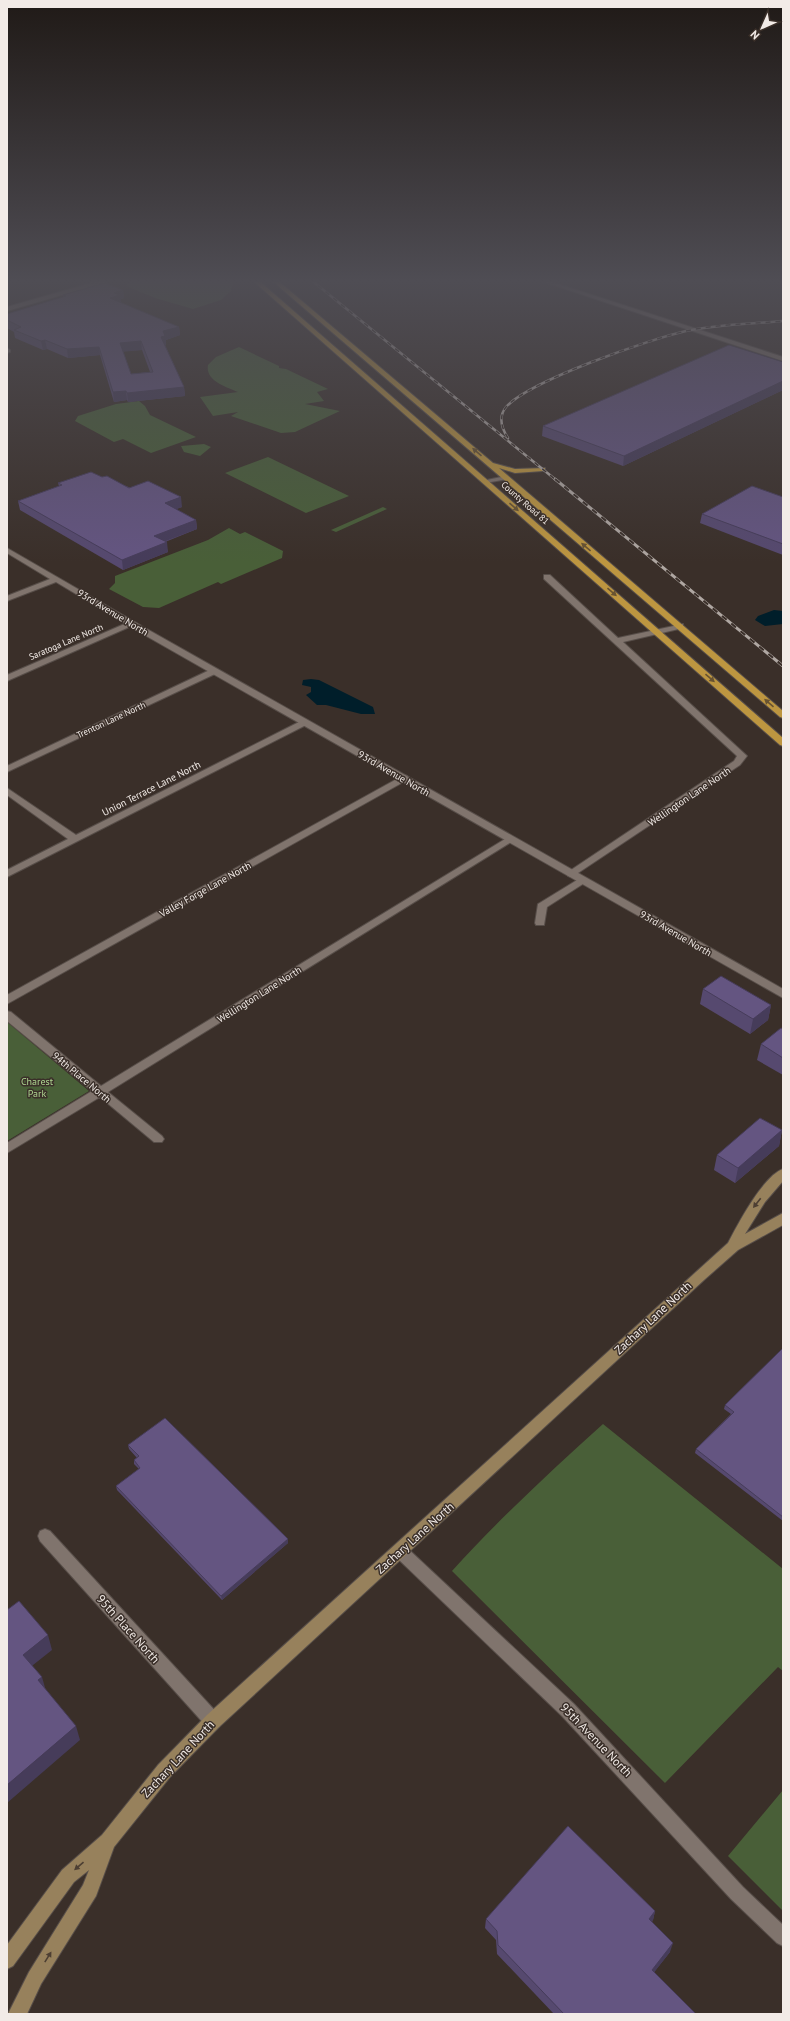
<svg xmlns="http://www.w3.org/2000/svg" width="790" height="2021" font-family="'PT Sans',sans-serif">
	<rect width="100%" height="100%" fill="#3a2f29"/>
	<path fill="#495f38" d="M142 279H234L231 291 221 300 193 309 155 298 126 286 128 283Z
		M239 347 279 366V368L286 369 328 389 317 392 324 401 305 404 340 411 295 432 281 433 231 416 238 412 213 416 200 397 238 392C227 387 205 381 208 365L216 357Z
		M139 401 145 406 150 415 196 437 151 453 123 439 114 442 75 421 78 416 116 404Z
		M204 444 211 447 200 456 184 452 181 446Z
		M268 457 349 496 306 513 225 473Z
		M383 507 387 509 336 532 331 530Z
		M229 528 240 534 245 532 283 551 282 558 221 584 218 582 159 608 143 607 109 589 115 583V576L208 540Z
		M7 1022 89 1091 7 1141Z
		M603 1424 783 1569V1671L778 1667 665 1783 452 1571C499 1519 551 1471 603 1424Z
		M783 1790V1911L728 1856Z"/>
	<path fill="#001e2a" d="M774 610 783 611V624L765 626 755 620 758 616Z
		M311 679 319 680 373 707 375 714H361L326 705H317L306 695 311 692V687L302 685 303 680Z"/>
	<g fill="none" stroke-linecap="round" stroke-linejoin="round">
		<g stroke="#574e49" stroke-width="2">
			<path id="minor" d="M105 279 107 282 7 311V307Z
				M7 348 10 350V352L7 353Z
				M506 476 509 478 508 479 485 483 482 481Z
				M544 575H550L618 638 683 624V628L623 642 747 756 740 765 572 877 568 876 567 874 568 872 734 761 737 756 544 579Z
				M129 622H132L136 624 7 681V675Z
				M214 668 218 671 217 673 7 772V766Z
				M305 719 309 722 308 724 7 877V870L68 839 7 795V788L76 835Z
				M404 775 407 776V780L7 1004V995Z
				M510 836 515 839 513 841 108 1092 162 1136 164 1139 162 1142H154L100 1097 7 1153V1143L92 1091 7 1021V1011L11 1012 101 1086Z
				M582 877 587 880 586 882 547 907 544 925H536L535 923 538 904Z
				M45 1529 50 1531 219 1715 221 1721 219 1727 213 1729 207 1727 40 1541 38 1536 40 1531Z"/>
		</g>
		<g stroke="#574e49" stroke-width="2">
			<path id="tertiary" d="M535 279H543L783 357V361Z
				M7 548 147 629 783 989V998L141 633 56 582 7 601V596L50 579 7 553Z
				M400 1544 405 1546 574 1704 743 1887 783 1925V1946L777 1943 731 1899 562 1716 395 1556 392 1551 395 1546Z"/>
		</g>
		<g stroke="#574e49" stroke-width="2">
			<path id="secondary" d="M783 1169V1181L765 1202 745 1234 783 1213V1225L738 1250 704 1280 219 1727 170 1777 114 1847 96 1896 41 1984 27 2014H8L29 1972 83 1885 89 1870 74 1882 13 1966 7 1969V1945L62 1870 102 1835 158 1765 207 1715 728 1243C738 1224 763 1176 783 1169Z"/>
		</g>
		<g stroke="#574e49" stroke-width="2">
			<path id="trunk" d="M251 279H257L783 738V746L780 745Z
				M270 279H276L493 463 515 469 545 468V470L543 471 515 473 499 468 783 711V718L780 717Z"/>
		</g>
		<use href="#minor" fill="#80746d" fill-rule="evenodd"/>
		<use href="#tertiary" fill="#80746d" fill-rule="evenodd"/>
		<use href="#secondary" fill="#97815c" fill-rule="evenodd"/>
		<use href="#trunk" fill="#bd9640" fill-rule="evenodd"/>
		<g stroke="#afa7a2" stroke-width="2.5">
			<path id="rail-far1" d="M310 279 556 480
				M508 438C502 429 498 417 506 407 529 381 650 339 686 331 718 324 751 324 783 321"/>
		</g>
		<g stroke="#afa7a2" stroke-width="3">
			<path id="rail" d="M555 479 783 666"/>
		</g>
		<use href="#rail-far1" stroke="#3a2f29" stroke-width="1.5" stroke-dasharray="5" stroke-linecap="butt"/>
		<use href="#rail" stroke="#3a2f29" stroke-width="2" stroke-dasharray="6" stroke-linecap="butt"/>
	</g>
	<path fill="#56496f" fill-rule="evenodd" d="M123 290 124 298 121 299V303L179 327 180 335 166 340V345H165L184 387 185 396 128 402 127 400 114 402 100 355 68 358 47 349 43 350 15 338 14 332 7 328V314L63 297V295ZM142 350 150 372 131 374 123 351Z
		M783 362V390L623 466 542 436 543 426Z
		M102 477 182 507 176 509 196 520 197 529 165 542 168 552 123 570 20 510 18 501 59 486 58 483Z
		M783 497V555L700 523 702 514Z
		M703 989 771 1005 768 1020 750 1034 700 1004Z
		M783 1029V1075L757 1060 761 1044Z
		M782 1130 779 1146 735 1183 714 1170 717 1155Z
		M783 1348V1521L695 1453 696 1449 731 1414 724 1409 725 1405Z
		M128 1445 288 1543 222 1600 117 1490 116 1486 139 1469 134 1464V1460L137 1458 129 1449Z
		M655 1911 653 1920 652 1921 670 1952 654 1972 696 2014H554L497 1954 496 1940 485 1928 486 1919Z"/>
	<path fill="#463c5a" d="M123 290 124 298 121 299V304L110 298 114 293Z
		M179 327 180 335 166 340V345H162L161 337 163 331Z
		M45 340 47 349 43 350 41 341Z
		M141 341 142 350 121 352 120 343Z
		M99 347 100 355 68 358 67 349Z
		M783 381V390L623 466 624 456Z
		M184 387 185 396 128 402 127 393Z
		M126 391 127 400 114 402 113 392Z
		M181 497 182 507 166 513 165 503Z
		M196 520 197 529 155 545 154 536Z
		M167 542 168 552 123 570 122 560Z
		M771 1005 768 1020 750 1034 753 1019Z
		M782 1130 779 1146 735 1183 738 1168Z
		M288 1539V1543L222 1600 221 1596Z
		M48 1635 52 1650 28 1669 23 1655Z
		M42 1677 46 1691 38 1680Z
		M76 1726 80 1740 7 1803V1785Z
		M655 1911 653 1920 646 1928 649 1919Z
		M673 1943 670 1952 649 1979 652 1970Z"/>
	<path fill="#645581" stroke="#463c5a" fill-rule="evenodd" d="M105 283 123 290 114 293 120 295 110 298 179 327 163 331 165 336 161 337 184 387 127 393 126 391 113 392 99 347 67 349 45 340 41 341 14 330 21 327 7 320V314L66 296 63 295ZM141 341 153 372 131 374 120 343Z
		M729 345 783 362V381L624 456 543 426Z
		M91 472 102 477 107 476 129 488 148 481 181 497 165 503 196 520 154 536 167 542 122 560 18 501 62 485 58 483Z
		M752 486 783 497V544L702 514Z
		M721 976 771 1005 753 1019 703 989Z
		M781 1028 783 1029V1058L761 1044Z
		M760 1118 782 1130 738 1168 717 1155Z
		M783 1348V1517L696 1449 734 1412 725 1405Z
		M165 1418 288 1539 221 1596 116 1486 140 1468 134 1460 139 1456 128 1445Z
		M19 1601 48 1635 23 1655 42 1677 38 1680 76 1726 7 1785V1610Z
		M568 1826 655 1911 649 1919 673 1943 652 1970 696 2014H564L498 1945 497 1931 486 1919Z"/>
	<defs><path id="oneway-solid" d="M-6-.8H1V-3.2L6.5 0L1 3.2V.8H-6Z"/></defs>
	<g fill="#685331">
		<use href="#oneway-solid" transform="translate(477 452) rotate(-139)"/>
		<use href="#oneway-solid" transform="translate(514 507) rotate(41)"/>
		<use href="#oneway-solid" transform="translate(586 547) rotate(-140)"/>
		<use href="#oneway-solid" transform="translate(612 592) rotate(41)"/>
		<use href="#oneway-solid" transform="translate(710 678) rotate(41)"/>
		<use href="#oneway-solid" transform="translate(769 703) rotate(-139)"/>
	</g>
	<g fill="#4d3f33">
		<use href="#oneway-solid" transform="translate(757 1203) rotate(128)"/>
		<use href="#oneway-solid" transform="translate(79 1866) rotate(139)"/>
		<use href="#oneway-solid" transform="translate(48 1957) rotate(-58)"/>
	</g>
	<linearGradient id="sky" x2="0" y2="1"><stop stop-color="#201a17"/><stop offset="0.5" stop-color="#4f4d54"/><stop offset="1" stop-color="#4f4d54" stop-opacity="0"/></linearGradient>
	<rect width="790" height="562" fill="url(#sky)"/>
	<g text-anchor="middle" stroke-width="3" stroke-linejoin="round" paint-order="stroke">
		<g font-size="9" fill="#f2ebe7" stroke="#3a2f29">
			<text transform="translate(525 503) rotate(41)" y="3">County Road 81</text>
			<text transform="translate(66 642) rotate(-23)" y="3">Saratoga Lane North</text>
			<text transform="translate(111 720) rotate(-25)" y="3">Trenton Lane North</text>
		</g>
		<g font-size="10" fill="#f2ebe7" stroke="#3a2f29">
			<text transform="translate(113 612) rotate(31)" y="4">93rd Avenue North</text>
			<text transform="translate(394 773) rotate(30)" y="4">93rd Avenue North</text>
			<text transform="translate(151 788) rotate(-27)" y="4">Union Terrace Lane North</text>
			<text transform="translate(689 796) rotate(-34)" y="4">Wellington Lane North</text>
			<text transform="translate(205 889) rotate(-29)" y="4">Valley Forge Lane North</text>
			<text transform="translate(676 933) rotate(30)" y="4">93rd Avenue North</text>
			<text transform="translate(259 994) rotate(-32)" y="4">Wellington Lane North</text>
			<text transform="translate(82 1077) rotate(40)" y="4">94th Place North</text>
		</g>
		<g font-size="10" fill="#aed691" stroke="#3a2f29">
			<text x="37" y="1085">Charest<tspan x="37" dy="12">Park</tspan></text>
		</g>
		<g font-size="12" fill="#f2ebe7" stroke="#3a2f29">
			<text transform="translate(653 1318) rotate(-43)" y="4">Zachary Lane North</text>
			<text transform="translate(415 1538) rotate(-42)" y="4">Zachary Lane North</text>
			<text transform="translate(128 1629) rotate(48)" y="4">95th Place North</text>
			<text transform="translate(596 1740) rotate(46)" y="4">95th Avenue North</text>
			<text transform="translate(178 1759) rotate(-47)" y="4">Zachary Lane North</text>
		</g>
	</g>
	<rect width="790" height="2021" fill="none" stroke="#f2ebe7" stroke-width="16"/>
	<g transform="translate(762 28) rotate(225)" stroke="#3a2f29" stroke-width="3" paint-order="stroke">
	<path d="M0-3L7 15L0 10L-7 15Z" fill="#f2ebe7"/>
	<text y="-6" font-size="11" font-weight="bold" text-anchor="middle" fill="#f2ebe7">N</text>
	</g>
</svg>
